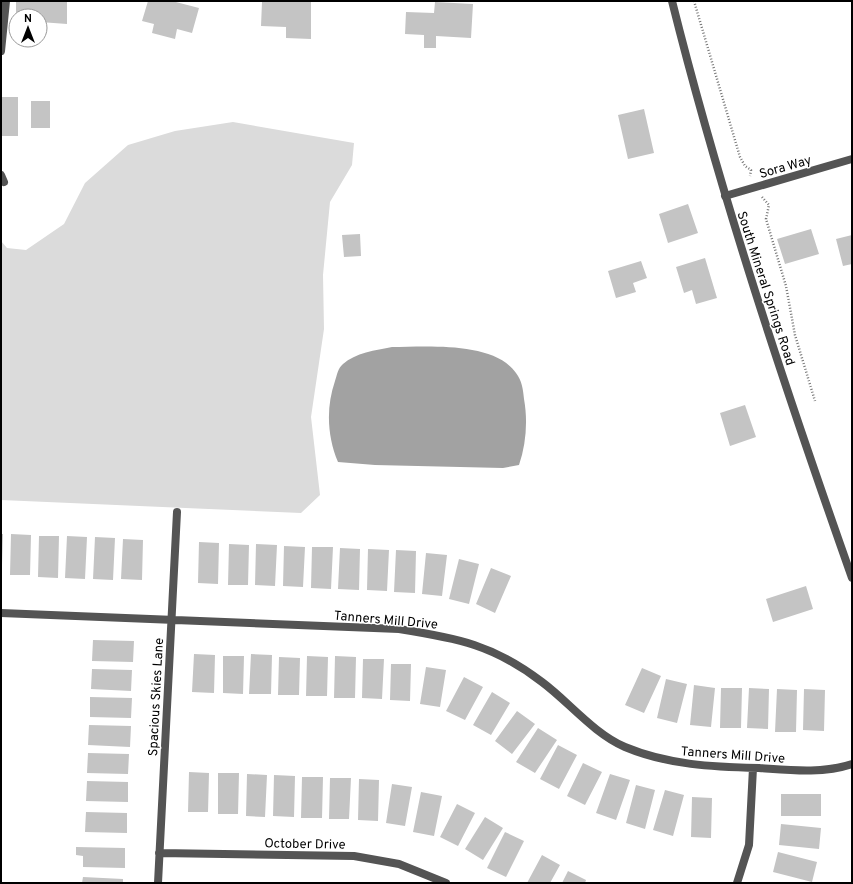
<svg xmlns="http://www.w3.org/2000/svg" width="853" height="884" font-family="Overpass,sans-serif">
	<rect width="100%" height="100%" fill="#fff"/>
	<path fill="#dbdbdb" d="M233 122 354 143 352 165 330 202 323 275 324 329 311 417 320 495 301 513 1 500V241L7 248 26 250 64 224 85 183 128 145 175 131Z"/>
	<path fill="#a2a2a2" d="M392 347C426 347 494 341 516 373 522 381 523 389 524 399 528 421 526 444 519 465L503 468 375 465 338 462C327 436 326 407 335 381 337 375 338 368 343 364 355 353 376 350 392 347Z"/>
	<path fill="#c4c4c4" d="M16 1H67V24L40 22V16H16Z
		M148 1H172L199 8 192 33 177 29 175 39 152 33 154 24 142 21Z
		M262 2H311V39L286 38V27L261 26Z
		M435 2 473 4 471 38 436 36V48H424V35L405 34 406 12 434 13Z
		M1 97H18V136H1Z
		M31 101H50V128H31Z
		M644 109 654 153 628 159 618 115Z
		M688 204 698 233 668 243 659 214Z
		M811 229 819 254 785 264 777 239Z
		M360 234 361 256 344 257 342 235Z
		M852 235V264L843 266 836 239Z
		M705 258 717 298 696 304 692 290 684 293 676 267Z
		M641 261 647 278 633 283 636 292 616 298 608 271Z
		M745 405 756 437 730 446 720 413Z
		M1 534H3L2 565H1Z
		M11 534 31 535 30 575H10Z
		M39 536H59L58 578 38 577Z
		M67 536 87 537 85 579 65 578Z
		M95 537 115 538 113 580 93 579Z
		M123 539 143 540 142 580 121 579Z
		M199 542 219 543 218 584 198 583Z
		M229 544 249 545 248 585H228Z
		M256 544 277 545 275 586 255 585Z
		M284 546 305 547 303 587 283 586Z
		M312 547H333L331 589 311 588Z
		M340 548 360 549 359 590 338 589Z
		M368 549 389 550 387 591 367 590Z
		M396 550 416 551 415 593 394 592Z
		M426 553 447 555 442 596 422 594Z
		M459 559 479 564 469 604 449 599Z
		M491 568 511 576 495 613 476 604Z
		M806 586 813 609 773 622 766 599Z
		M93 640 134 641 133 662 92 661Z
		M194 654 215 655 214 693 192 692Z
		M251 654 272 655 271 694H249Z
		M223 656H244L243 694 223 693Z
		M307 656 328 657 327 696H306Z
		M335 656 356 657 355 698H334Z
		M279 657 300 658 299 695H278Z
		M363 659H384L382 699 362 698Z
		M391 664H411L410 701 390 700Z
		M426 667 446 670 440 707 420 704Z
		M642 668 661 676 644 713 625 705Z
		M92 669 132 670 131 691 91 689Z
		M464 677 483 687 465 720 446 711Z
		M666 679 687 684 677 723 657 718Z
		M694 685 715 688 711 727 690 725Z
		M721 688H742L741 728H720Z
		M749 688 769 689 768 729 747 728Z
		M777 689 797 690 796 732H775Z
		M804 689 825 690 824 731 803 730Z
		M492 692 510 703 491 735 473 725Z
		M90 697 132 698 131 718 90 717Z
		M517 711 535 724 512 754 495 741Z
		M89 725 131 726 130 747 88 745Z
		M538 728 557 740 535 773 516 762Z
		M558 745 577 755 559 789 540 779Z
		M88 753 129 754 128 774 87 773Z
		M583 763 602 772 585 805 567 796Z
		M189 772 209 773 208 812H188Z
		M218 773H239L238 814H218Z
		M247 774 267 775 265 817 246 816Z
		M610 774 630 780 616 820 596 813Z
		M274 775 295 776 294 817 273 816Z
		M302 777H323L322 818H301Z
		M330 778H351L349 819H329Z
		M359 779 379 780 378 821 358 820Z
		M87 781 128 782V802L86 801Z
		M392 784 412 787 405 826 386 823Z
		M636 785 655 790 645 829 626 823Z
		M665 790 684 795 673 836 653 830Z
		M421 792 442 796 434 836 413 832Z
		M781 794H821V816H781Z
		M692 797 712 798 711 838 691 837Z
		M457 804 475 813 458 846 440 837Z
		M86 812 127 813V833L85 832Z
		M485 817 503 828 483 860 465 849Z
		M781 824 821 828 819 849 779 845Z
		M505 832 524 841 506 877 487 868Z
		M76 847 125 848V868L83 867V856L76 855Z
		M778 852 817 862 812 882 773 872Z
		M542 855 560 865 550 883H527Z
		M568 871 586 880 585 883H562Z
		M83 877 123 879V883H82Z"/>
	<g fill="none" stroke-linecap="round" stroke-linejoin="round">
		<path stroke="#767676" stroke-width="2.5" stroke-dasharray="1 2" stroke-linecap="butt" d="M694 1 740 157 745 166 751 170 750 176
			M762 197 769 205 766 219 786 286 795 335 815 401"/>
		<path stroke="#545454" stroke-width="8" d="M1 51 6 1
			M1 175 4 182"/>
		<path stroke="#545454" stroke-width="8" d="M725 196 852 159
			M1 613 399 629C457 638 494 645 542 682 569 702 593 733 625 747 668 765 713 767 759 768 789 770 822 774 852 764
			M159 853 354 856 399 864 446 883
			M158 883 177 512
			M737 883 749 845 753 768"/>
		<path stroke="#545454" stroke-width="8" d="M672 1C721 197 785 388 852 578"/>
	</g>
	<g text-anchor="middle" stroke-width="3" stroke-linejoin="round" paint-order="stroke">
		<g font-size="13" fill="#000" stroke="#fff">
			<text transform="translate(785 166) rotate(-16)" y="5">Sora Way</text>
			<text transform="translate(767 288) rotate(72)" y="5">South Mineral Springs Road</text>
			<text transform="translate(386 619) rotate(5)" y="5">Tanners Mill Drive</text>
			<text transform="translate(155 697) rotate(-87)" y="5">Spacious Skies Lane</text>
			<text transform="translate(733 754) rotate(4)" y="5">Tanners Mill Drive</text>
			<text transform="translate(305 843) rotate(1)" y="5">October Drive</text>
		</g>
	</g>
	<rect width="853" height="884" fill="none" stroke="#000000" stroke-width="4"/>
	<g transform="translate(28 28)"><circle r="19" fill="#ffffff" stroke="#999999"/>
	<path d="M0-3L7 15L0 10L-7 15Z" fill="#000000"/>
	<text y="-6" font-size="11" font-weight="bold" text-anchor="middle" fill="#000000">N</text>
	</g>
</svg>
